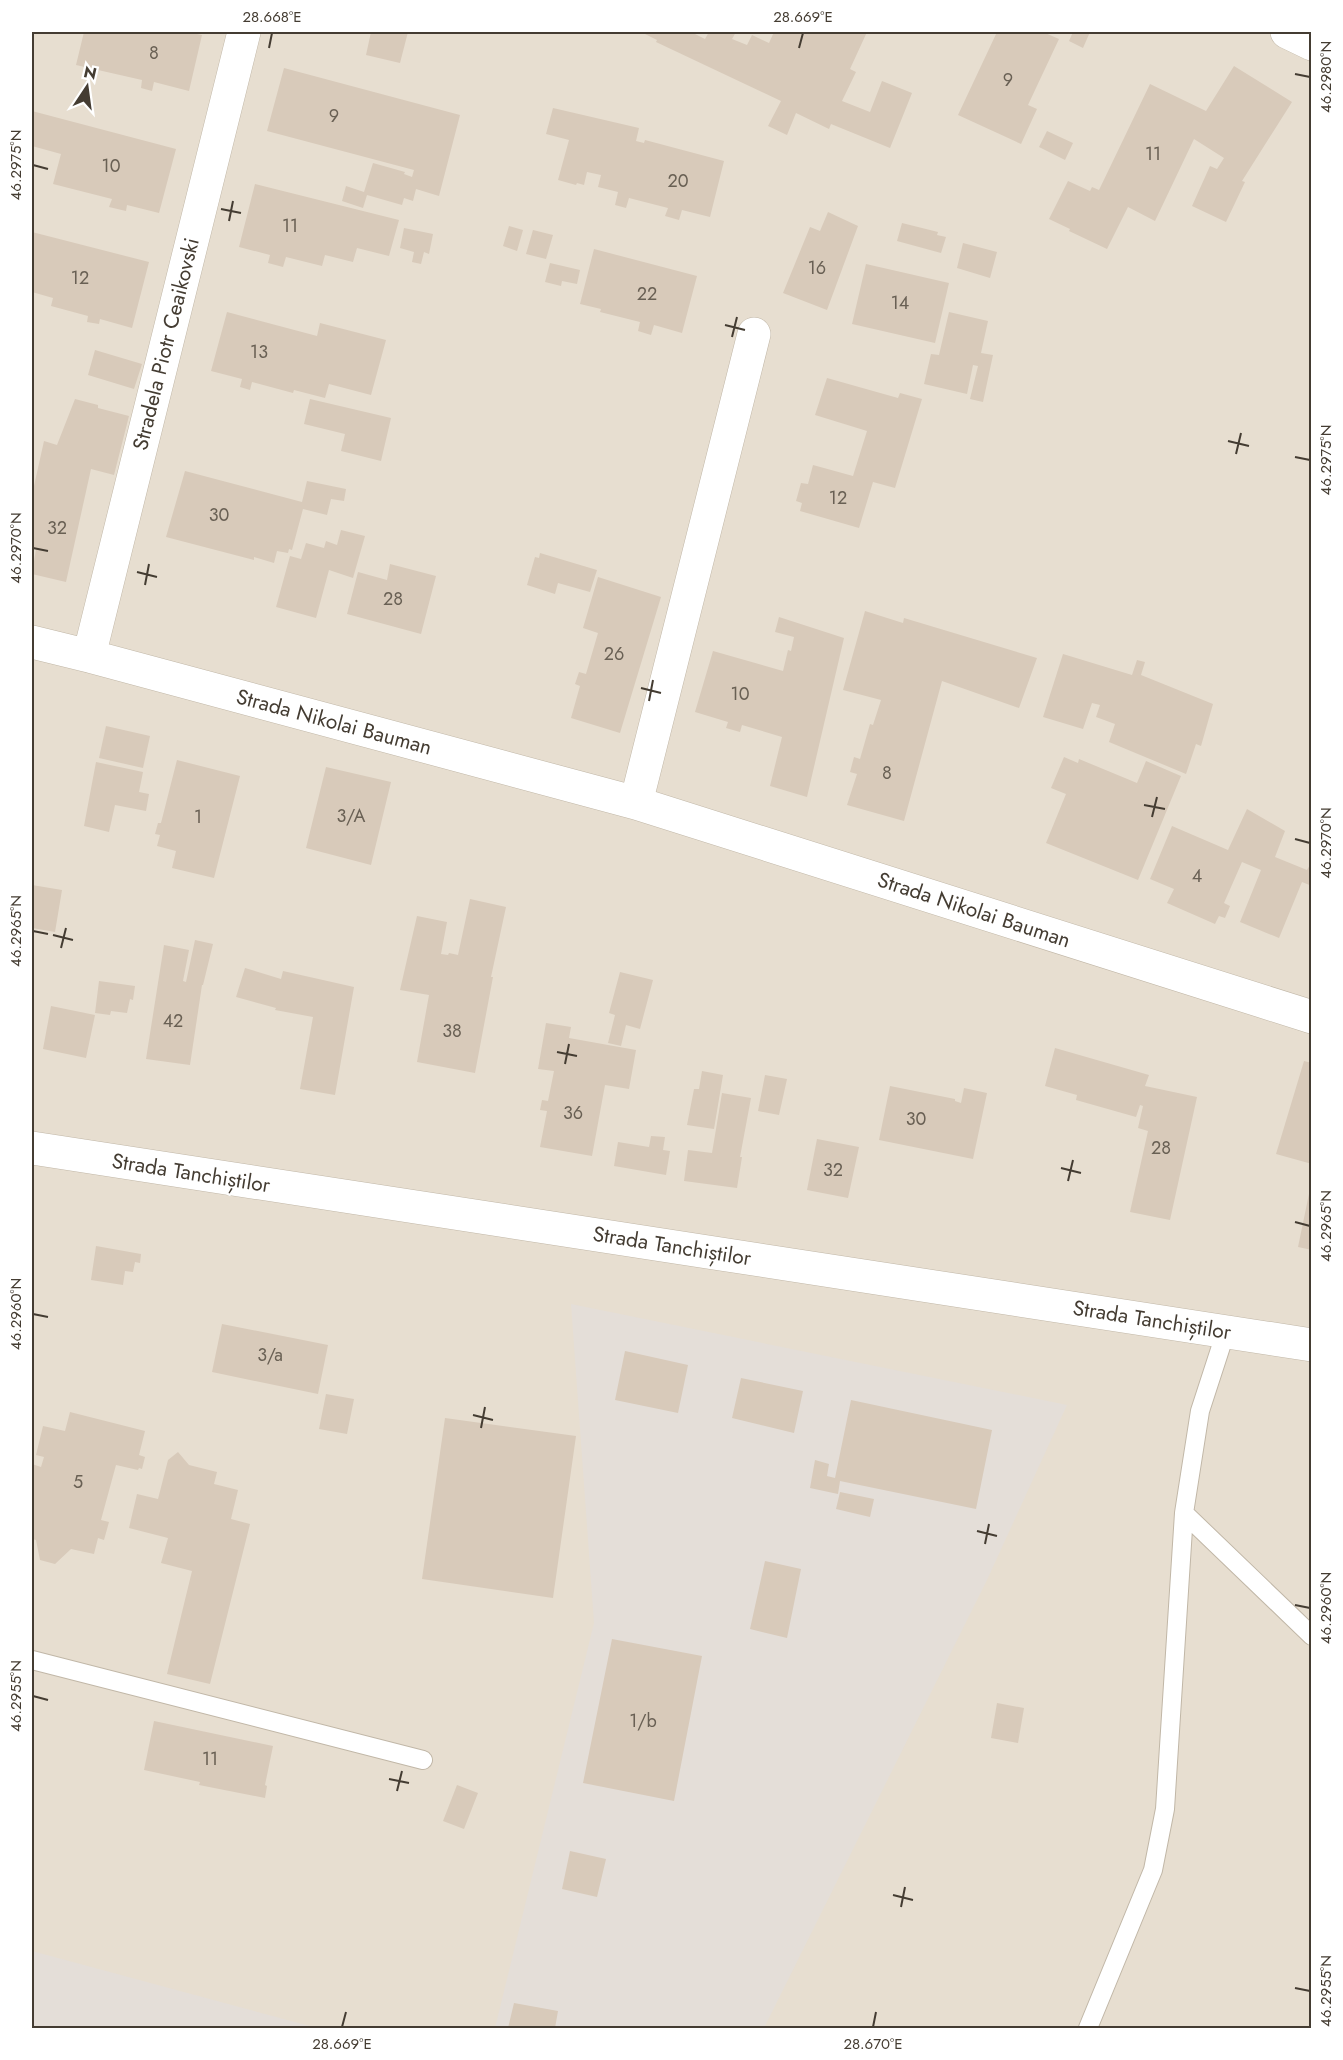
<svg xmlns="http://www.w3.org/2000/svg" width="1343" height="2060" font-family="Jost,sans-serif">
	<rect width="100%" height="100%" fill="#f2ede2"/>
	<path fill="#e7ded0" d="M32 32H1311V2028H32Z"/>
	<path fill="#e4ded8" d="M571 1304 1067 1405 987 1580 764 2028H495L594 1623Z
		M32 1951 317 2028H32Z"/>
	<path fill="#d8caba" d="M84 32H187L202 35 189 91 154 82 152 91 141 88 142 80 76 65Z
		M371 32H408L400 63 366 55Z
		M641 32H691L705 39 709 32H736L732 39 747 45 752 35 769 43 774 32H867L850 69 856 72 842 101 870 112 882 81 912 93 890 148 831 124 829 129 796 113 787 135 768 126 781 101 656 42 657 40Z
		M997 32H1043L1059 39 1028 105 1037 109 1021 144 958 115Z
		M1073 32H1090L1083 48 1069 41Z
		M1234 66 1292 102 1242 181 1245 182 1226 222 1192 206 1210 166 1217 169 1224 158 1194 139 1155 221 1128 207 1107 249 1069 231 1070 229 1049 219 1068 181 1090 191 1092 187 1099 190 1150 84 1206 111Z
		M284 68 460 115 439 196 416 189 413 201 404 198 402 205 367 195 363 208 342 201 346 186 364 192 373 163 405 172 404 174 412 177 414 170 267 131Z
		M553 108 639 128 636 141 644 143 645 140 724 161 710 217 682 210 679 220 665 216 668 208 629 198 626 208 615 205 618 192 598 187 601 175 587 172 584 185 577 183 576 185 558 180 569 140 546 134Z
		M32 111 176 149 159 213 127 205 126 211 109 207 112 199 53 184 61 154 32 146Z
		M1047 131 1073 143 1065 160 1039 147Z
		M255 184 399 220 389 256 357 248 353 262 325 255 322 266 286 257 283 267 268 263 270 255 239 247Z
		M828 212 858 226 827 310 783 293 810 227 820 231Z
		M902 223 938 232 937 235 946 237 941 253 897 241Z
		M509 226 523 230 517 251 503 246Z
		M404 228 433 234 429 254 424 252 421 264 412 262 414 252 400 248Z
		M533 230 553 235 546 259 526 254Z
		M32 232 149 262 132 328 100 319 99 324 87 322 88 316 51 306 53 298 32 292Z
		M963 243 997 252 990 278 957 268Z
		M594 249 697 276 682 333 654 325 651 335 638 331 640 322 600 312 601 309 580 304Z
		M550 263 580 270 577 284 562 281 561 286 545 282Z
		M866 264 949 283 935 343 852 324Z
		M227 312 317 336 320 323 386 340 371 395 329 384 325 398 294 390 293 393 252 382 250 390 240 387 242 379 211 371Z
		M949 312 988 321 981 353 993 355 983 402 970 399 978 366 973 365 967 394 924 384 931 354 939 355Z
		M95 350 142 364 134 389 88 375Z
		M827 378 898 398 900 393 922 399 895 488 873 482 859 528 800 511 802 503 796 501 801 483 808 484 813 465 853 476 867 431 815 415Z
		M75 399 98 405V408L129 416 114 475 91 469 66 582 32 574 36 549 32 548V495L44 441 57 445Z
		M310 399 391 418 381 461 341 451 345 434 304 424Z
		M185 471 302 502 307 481 346 489 344 501 331 499 327 515 303 509 292 550 289 549 288 553 277 551 274 563 254 557V560L166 537Z
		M341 530 365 536 353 578 329 570 316 618 276 607 290 556 301 559 306 543 324 548 326 541 337 545Z
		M540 553 597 570 590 592 558 583 555 594 527 585 535 557 539 558Z
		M390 564 436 576 421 634 347 614 358 572 387 580Z
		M598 577 661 597 620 733 571 718 580 686 575 684 579 672 586 674 598 633 583 628Z
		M865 611 903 623 904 618 1037 658 1019 708 942 681 904 821 847 805 857 774 850 772 854 757 860 759 870 724 873 725 881 700 843 690Z
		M779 617 844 638 807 797 770 786 782 737 742 725 740 732 726 728 728 722 695 712 713 651 783 671 788 650 791 651 794 637 775 632Z
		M1063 654 1132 675 1137 660 1145 662 1141 675 1213 704 1201 746 1196 744 1186 774 1109 742 1115 724 1096 717 1100 705 1092 703 1083 729 1043 717Z
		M106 726 150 736 143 768 99 758Z
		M1064 757 1078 763 1079 759 1137 783 1146 761 1181 776 1138 880 1046 843 1066 794 1051 788Z
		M177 760 240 776 214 878 172 868 176 851 157 846 160 835 155 834 158 823H161Z
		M96 762 143 772 139 792 149 794 146 811 115 805 109 832 84 826Z
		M326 767 391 782 371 865 306 848Z
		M1247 809 1285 831 1275 857 1307 870 1312 861V886L1302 882 1279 938 1240 922 1261 870 1242 862 1224 903 1230 906 1225 918 1219 916 1215 924 1167 903 1174 889 1150 879 1172 826 1228 850Z
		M32 885 62 890 55 932 32 928Z
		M470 899 506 907 491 977H493L475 1073 417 1062 429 995 400 990 417 916 447 922 441 954 448 955 449 953 458 955Z
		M195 940 213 944 203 985H202L190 1065 146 1059 164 945 189 950 183 981 186 982Z
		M245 968 281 979 283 971 354 987 335 1095 300 1089 313 1017 275 1010 276 1008 236 997Z
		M620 972 653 980 640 1029 626 1025 621 1046 608 1043 615 1015 609 1013Z
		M99 981 135 986 133 1000 130 999 127 1013 111 1011 110 1015 95 1013Z
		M51 1006 95 1015 86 1058 43 1049Z
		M546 1023 571 1027 569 1038 636 1050 629 1089 605 1085 592 1156 540 1147 547 1111 540 1110 542 1100 548 1101 554 1071 538 1069Z
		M1055 1048 1149 1075 1145 1086 1197 1097 1170 1220 1130 1212 1148 1131 1138 1128 1143 1106 1140 1105 1136 1117 1076 1100 1077 1095 1045 1086Z
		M1304 1061 1312 1063V1164L1276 1154Z
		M702 1071 723 1075 714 1129 687 1125 694 1089H699Z
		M765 1075 787 1079 779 1115 758 1111Z
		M890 1086 955 1099V1101L961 1103 964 1088 987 1093 973 1159 879 1140Z
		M722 1093 751 1098 740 1157H742L737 1188 684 1181 688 1150 712 1153Z
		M651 1136 665 1137 663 1150 670 1151 666 1175 614 1166 618 1142 649 1147Z
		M817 1139 859 1147 848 1198 807 1190Z
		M1310 1189H1312V1250L1298 1247Z
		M96 1246 141 1254 140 1263 135 1262 133 1272 125 1271 123 1285 91 1280Z
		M222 1324 328 1345 318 1394 212 1372Z
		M625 1351 688 1365 678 1413 615 1400Z
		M741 1378 803 1391 794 1433 732 1418Z
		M326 1394 354 1399 347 1434 319 1429Z
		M851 1400 992 1430 976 1509 840 1481 838 1494 810 1488 815 1460 829 1464 827 1476 835 1478Z
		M70 1412 145 1431 139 1455 145 1457 142 1469 139 1468 138 1470 116 1465 101 1520 109 1522 104 1540 98 1538 94 1554 71 1549 55 1564 40 1560 36 1540 32 1539V1464L41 1467 44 1457 36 1455 43 1426 65 1431Z
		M445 1418 576 1436 553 1598 422 1579Z
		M178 1452 189 1465 217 1472 214 1484 238 1490 231 1519 250 1524 210 1684 167 1674 192 1571 161 1563 168 1538 129 1528 137 1494 158 1499 168 1460Z
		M840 1492 874 1499 870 1517 836 1509Z
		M765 1561 801 1569 787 1638 750 1629Z
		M612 1639 702 1656 674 1801 583 1783Z
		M997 1703 1024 1708 1018 1743 991 1738Z
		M154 1721 273 1746 265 1785 267 1786 265 1798 199 1785 200 1782 144 1770Z
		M457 1785 478 1793 464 1829 443 1821Z
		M570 1851 606 1859 597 1897 562 1889Z
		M514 2003 558 2011 555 2028H508Z"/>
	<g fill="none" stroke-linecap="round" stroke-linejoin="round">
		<g stroke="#c1b7a7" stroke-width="20">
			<path id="service" d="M1184 1513 1312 1636
				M32 1660 423 1760
				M1088 2028 1153 1870 1165 1809 1184 1513 1200 1411 1226 1331"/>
		</g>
		<g stroke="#c1b7a7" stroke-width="34">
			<path id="minor" d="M1287 32 1312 44
				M32 642 89 656 636 803 1312 1017
				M89 656 244 32
				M636 803 754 334"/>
		</g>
		<g stroke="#c1b7a7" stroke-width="34">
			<path id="tertiary" d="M32 1148 1312 1345"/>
		</g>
		<use href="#service" stroke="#fff" stroke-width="18"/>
		<use href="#minor" stroke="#fff" stroke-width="33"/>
		<use href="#tertiary" stroke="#fff" stroke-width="33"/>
	</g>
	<path fill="none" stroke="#443c32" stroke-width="2" d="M269 48 272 33M799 48 803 33M1295 74 1310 77M33 165 48 169M221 209 241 213M229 221 233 201M725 325 745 330M732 337 737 317M1228 441 1249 446M1236 454 1241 433M1295 457 1310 460M33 548 48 551M137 572 157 577M145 585 149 564M641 688 661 693M649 701 653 680M1144 805 1165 809M1152 817 1157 797M1295 839 1310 843M33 931 48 934M53 935 73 940M61 948 66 928M557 1052 577 1056M565 1064 569 1044M1061 1168 1081 1173M1068 1181 1073 1160M1295 1222 1310 1226M33 1314 48 1317M473 1415 493 1420M481 1428 485 1407M977 1531 997 1536M985 1544 989 1524M1295 1605 1310 1608M33 1696 48 1700M389 1779 409 1783M397 1791 402 1771M893 1895 913 1900M901 1907 905 1887M1295 1988 1310 1991M342 2027 346 2012M873 2027 876 2012"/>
	<g text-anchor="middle" stroke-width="4.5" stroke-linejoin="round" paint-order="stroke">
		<g font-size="18" fill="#696054">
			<text x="154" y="59">8</text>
			<text x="1008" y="86">9</text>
			<text x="334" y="122">9</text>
			<text x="1153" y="160">11</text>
			<text x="111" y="172">10</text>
			<text x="678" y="187">20</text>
			<text x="290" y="232">11</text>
			<text x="817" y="274">16</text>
			<text x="80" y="284">12</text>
			<text x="647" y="300">22</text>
			<text x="900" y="309">14</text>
			<text x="259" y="358">13</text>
			<text x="838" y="504">12</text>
			<text x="219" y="521">30</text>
			<text x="57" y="534">32</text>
			<text x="393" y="605">28</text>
			<text x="614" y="660">26</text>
			<text x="740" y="700">10</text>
			<text x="887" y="779">8</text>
			<text x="351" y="822">3/A</text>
			<text x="198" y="823">1</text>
			<text x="1197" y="882">4</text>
			<text x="173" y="1027">42</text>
			<text x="452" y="1037">38</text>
			<text x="573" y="1119">36</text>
			<text x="916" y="1125">30</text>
			<text x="1161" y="1154">28</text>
			<text x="833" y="1176">32</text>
			<text x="270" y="1361">3/a</text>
			<text x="78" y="1488">5</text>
			<text x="643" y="1727">1/b</text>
			<text x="210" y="1765">11</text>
		</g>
		<g font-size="21" fill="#443c32" stroke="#fff">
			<text transform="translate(166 344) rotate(-76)" y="7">Stradela Piotr Ceaikovski</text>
			<text transform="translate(334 722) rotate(15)" y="7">Strada Nikolai Bauman</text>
			<text transform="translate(974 910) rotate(18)" y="7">Strada Nikolai Bauman</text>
			<text transform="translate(191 1173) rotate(9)" y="7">Strada Tanchiștilor</text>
			<text transform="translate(672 1246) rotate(9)" y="7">Strada Tanchiștilor</text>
			<text transform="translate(1152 1320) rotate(9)" y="7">Strada Tanchiștilor</text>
		</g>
	</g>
	<rect width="1343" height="2060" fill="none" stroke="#ffffff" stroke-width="66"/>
	<g transform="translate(87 87) rotate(13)" stroke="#ffffff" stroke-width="4.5" paint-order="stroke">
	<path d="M0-4.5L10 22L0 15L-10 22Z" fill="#443c32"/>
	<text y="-9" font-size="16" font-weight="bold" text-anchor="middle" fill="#443c32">N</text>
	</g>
	<rect x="33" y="33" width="1277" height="1994" fill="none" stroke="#443c32" stroke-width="2"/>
	<g font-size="15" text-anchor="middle" fill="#443c32">
		<text x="272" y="22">28.668°E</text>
		<text x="803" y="22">28.669°E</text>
		<text transform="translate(1326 77) rotate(-90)" y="5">46.2980°N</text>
		<text transform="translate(16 165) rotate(-90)" y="5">46.2975°N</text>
		<text transform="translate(1326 460) rotate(-90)" y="5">46.2975°N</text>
		<text transform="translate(16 548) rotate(-90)" y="5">46.2970°N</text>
		<text transform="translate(1326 843) rotate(-90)" y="5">46.2970°N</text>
		<text transform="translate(16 931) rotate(-90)" y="5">46.2965°N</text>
		<text transform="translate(1326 1226) rotate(-90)" y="5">46.2965°N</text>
		<text transform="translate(16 1314) rotate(-90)" y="5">46.2960°N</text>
		<text transform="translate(1326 1608) rotate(-90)" y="5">46.2960°N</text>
		<text transform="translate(16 1696) rotate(-90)" y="5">46.2955°N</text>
		<text transform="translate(1326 1991) rotate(-90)" y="5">46.2955°N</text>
		<text x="342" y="2049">28.669°E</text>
		<text x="873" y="2049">28.670°E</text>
	</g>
</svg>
